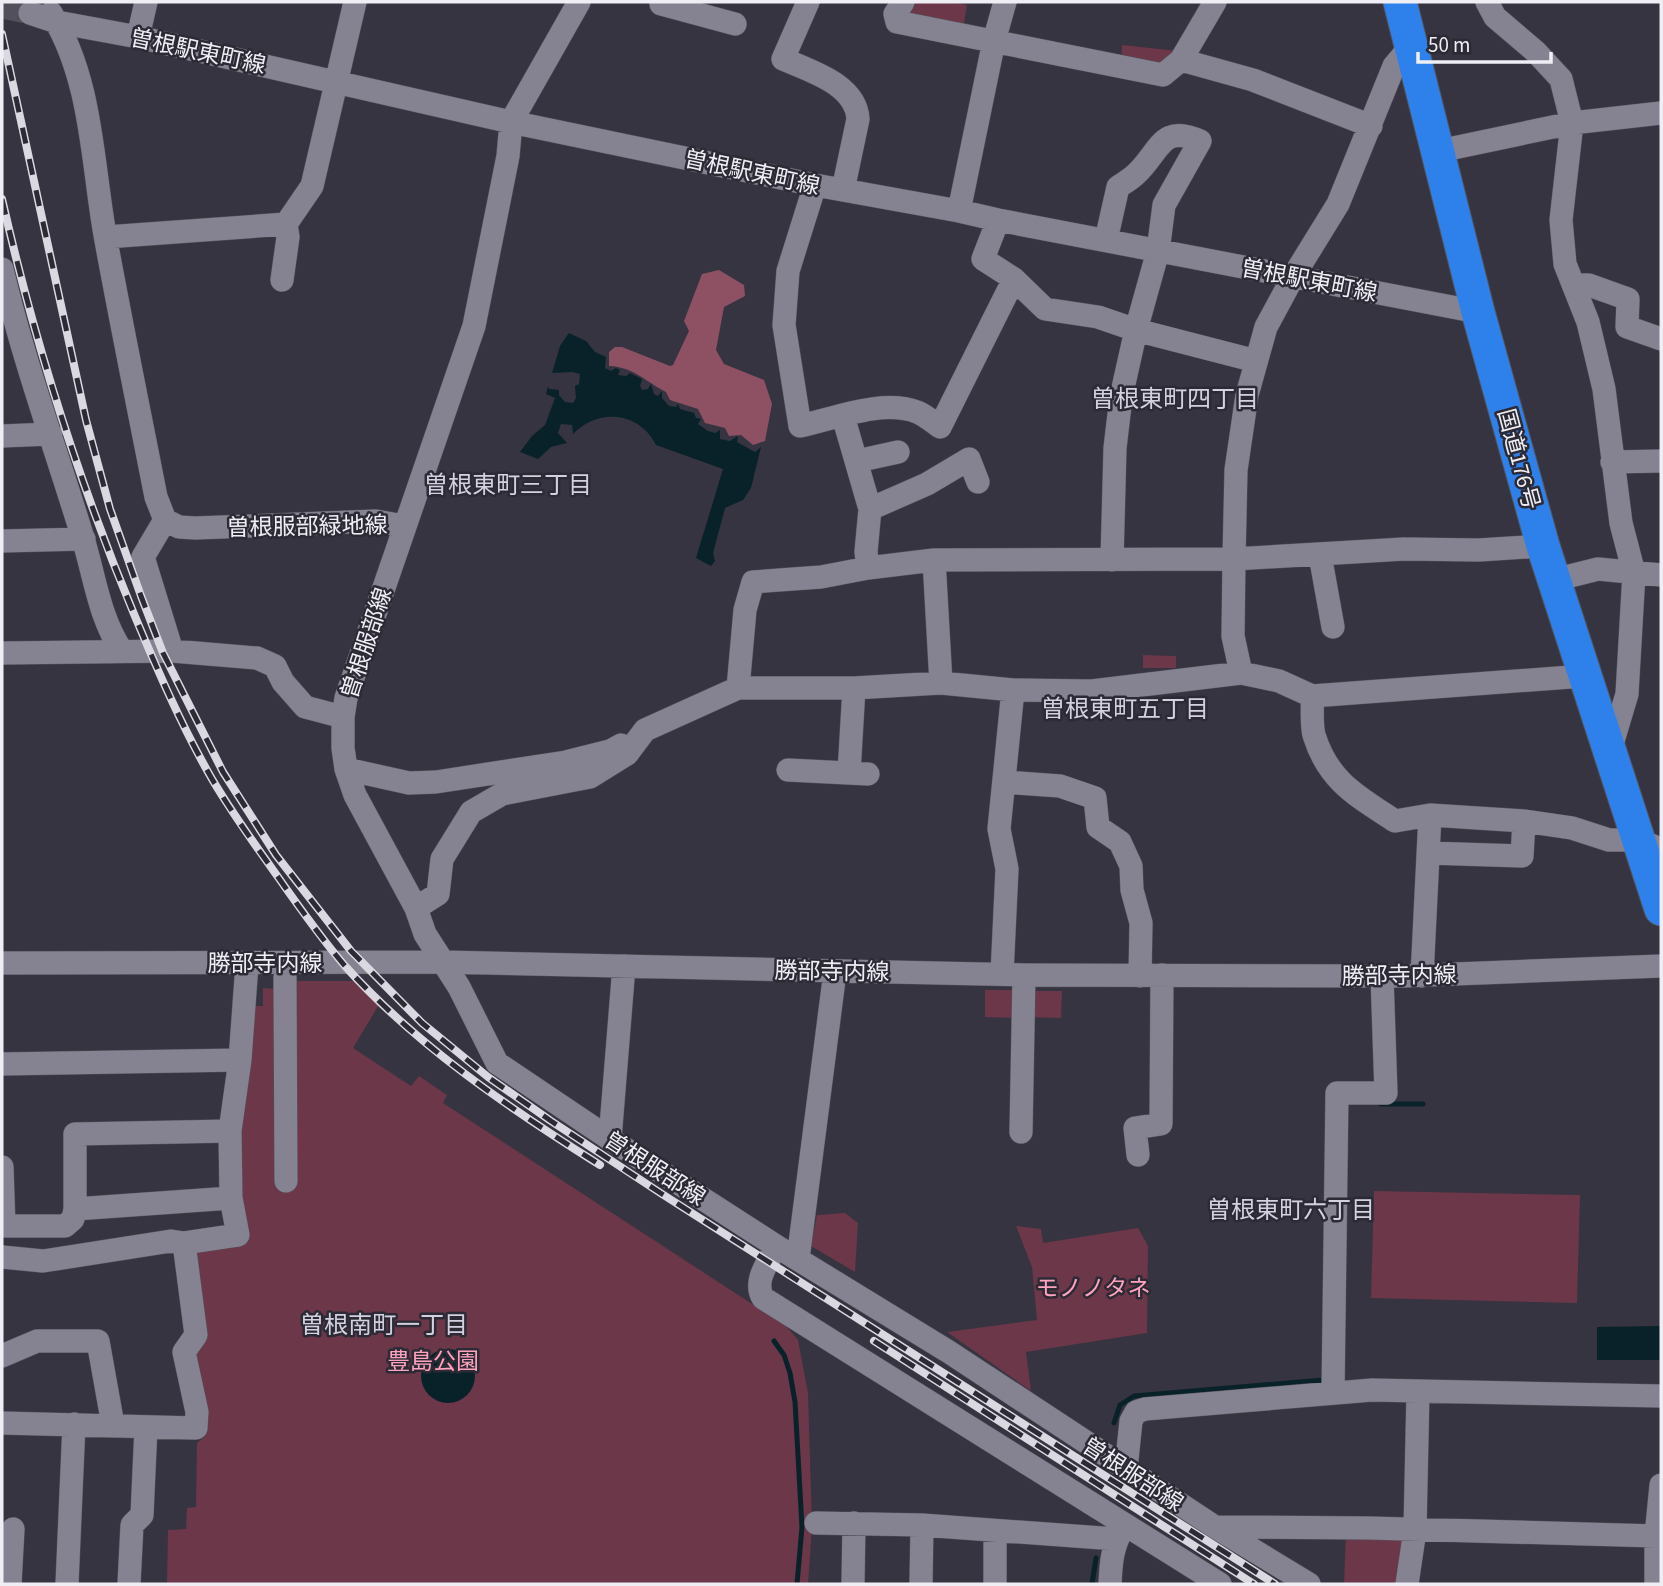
<svg xmlns="http://www.w3.org/2000/svg" width="1663" height="1586" font-family="'Source Sans 3','Noto Sans JP',sans-serif">
	<rect width="100%" height="100%" fill="#363440"/>
	<path fill="#6c3748" d="M913 2H952L967 5 963 29 906 18Z
		M1122 45 1178 51 1167 65 1121 61Z
		M1143 655 1176 656V668H1143Z
		M276 981H358L380 1003 353 1048 411 1086 419 1076 447 1095 443 1103 786 1326 798 1340 808 1393 812 1526 808 1584H167L168 1530 186 1529 187 1508 196 1507 197 1443 205 1436 206 1420 194 1356 206 1340 194 1256 198 1250 246 1242 237 1153 253 1006H263V988L276 989Z
		M985 990H1019V1018L985 1017Z
		M1031 991H1062L1061 1018 1030 1017Z
		M1374 1191 1580 1195 1577 1303 1371 1298Z
		M845 1213 858 1223 855 1272 811 1246 817 1215Z
		M1016 1226 1041 1229 1043 1243 1138 1228 1148 1246 1147 1333 1026 1352 1031 1391 947 1332 1037 1320 1032 1267Z
		M1346 1533 1406 1539 1400 1584H1344Z"/>
	<path fill="#8e5164" d="M719 270 744 285 745 296 724 307 716 350 724 364 764 380 772 404 765 441 753 445 741 435 729 436 725 428 705 423 698 409 670 400 666 392C646 382 634 367 609 366V352L615 347H622L670 366 673 365 689 331 684 321 702 274Z"/>
	<path fill="#09222a" d="M569 333 586 341 595 352 606 357 605 368 611 371 616 368 620 370 618 375 626 376 630 373 642 379 640 386 642 390 648 389 651 384 654 394 658 396 662 391V398L669 406 676 407 678 404 680 409 694 413 696 418 701 419 698 424 708 431 715 433 720 430V439L730 441 738 436 737 442 755 452 761 447 751 488 743 500 725 508 713 553 715 561 711 566 696 558 723 469 656 445C639 411 598 408 573 434L572 425 561 424 558 433 567 443 551 447 538 459 520 452 532 436 545 425 555 398 546 394 548 386 549 389 559 390V395L565 402 573 403 576 398 575 386 579 384 580 374 572 372 552 373 560 346Z
		M1661 1326V1360H1597V1327Z
		M421 1376a27 27 0 1 1 54 0a27 27 0 1 1-54 0Z"/>
	<g fill="none" stroke-linecap="round" stroke-linejoin="round">
		<path stroke="#09222a" stroke-width="5" d="M1381 1104H1423
			M774 1341 784 1355 790 1373 795 1402 802 1527 797 1584
			M1114 1423 1120 1405 1134 1396 1323 1380
			M1092 1584 1096 1558"/>
		<path stroke="#52505b" stroke-width="23" stroke-dasharray="23 11" stroke-linecap="butt" d="M2 7 30 13"/>
		<g stroke="#54535c" stroke-width="24">
			<path id="minor" d="M579 2 511 122 508 156 474 326 346 698 343 717V748L346 769 355 795 416 908 425 934 459 987 497 1063 610 1139 776 1246 949 1352 1215 1527 1309 1584
				M661 2V4L735 24
				M808 2 783 59C810 71 856 84 858 119L843 190
				M903 2 895 14 897 22 1163 75 1181 60 1215 2
				M1487 2 1495 17 1536 52 1561 79 1572 123 1561 220 1565 264 1588 322 1604 389 1621 523 1634 573 1627 694 1610 751
				M30 13 57 22 138 37 511 122 815 185 959 211 998 220 1478 312
				M51 13C92 79 92 161 105 235 121 323 139 410 156 497L165 520 179 527 195 528 376 521 404 526
				M138 37 146 2
				M1411 46 1394 66 1338 204 1293 277 1266 327 1247 395 1236 470 1234 559 1233 636 1241 673 1279 681 1312 696C1313 708 1311 724 1314 735 1328 781 1357 796 1395 821L1430 815 1422 976
				M1181 60 1253 80 1371 126
				M1439 151 1572 123 1661 113
				M815 185 788 271 784 325 800 426C836 418 883 399 917 412 925 415 933 422 940 427L1014 279
				M959 211 994 41 1005 2
				M998 220 983 259 1014 279 1045 309 1098 317 1136 330 1256 361
				M106 237 286 224 312 186 355 2
				M1106 240 1118 187C1124 183 1131 179 1136 174 1160 152 1161 123 1200 141L1164 205 1158 251 1136 330 1121 397 1115 448 1112 560
				M2 269C23 359 55 447 82 535 94 573 99 618 122 651
				M282 280 288 237 286 224
				M1575 285H1589L1628 299 1627 327 1661 339
				M843 416 870 509 866 552 868 568
				M2 436 51 434
				M857 461 898 452
				M1612 462 1661 461
				M870 509 927 484 969 459 978 482
				M165 520 143 557 172 651
				M2 541 84 539
				M1320 555 1333 627
				M934 560 941 683
				M1554 580 1598 569 1661 575
				M2 653 172 651 257 658 275 666 283 682 305 707 343 717
				M738 688 745 610 753 582 821 577 868 568 934 560 1234 559 1404 549 1479 550 1543 546
				M1312 696 1584 676
				M346 769 409 783 436 782 566 762 610 751 621 745
				M788 770 868 774
				M849 773 854 688
				M1004 782 1060 786 1095 798 1098 827 1120 842 1131 866 1132 890 1141 923 1140 976
				M1430 815 1524 821 1572 828 1609 840H1638L1661 849
				M1428 853 1522 856 1524 821
				M416 908 438 894 442 859 471 812 502 794 590 777 627 754 645 730 738 688H854L941 683 1013 690 1092 691 1241 673
				M2 963 443 962 1024 975 1403 976 1661 966
				M1002 974 1007 869 999 829 1013 690
				M285 978 286 1181
				M2 1064 240 1060
				M1021 1132 1024 975
				M610 1139 624 966
				M1138 1155 1135 1128 1161 1124 1162 975
				M2 1167 4 1226H65L73 1219 75 1209 231 1198
				M75 1209V1134L230 1131
				M776 1246C768 1263 753 1281 763 1298L1220 1584
				M2 1257 43 1261 171 1241 184 1243
				M798 1259 835 972
				M2 1356 37 1341H98L113 1425
				M1333 1393 1337 1093H1386L1382 976
				M2 1423 196 1428 197 1412 184 1352 196 1335 184 1243 238 1235 231 1198 230 1131 240 1060 247 964
				M1126 1469 1131 1421 1136 1412 1145 1409 1372 1390 1661 1396
				M816 1523 922 1525 1116 1539
				M1215 1527 1369 1528 1656 1536
				M10 1584 13 1529
				M67 1584 74 1424
				M129 1584 132 1525 142 1515 146 1427
				M853 1584 854 1523
				M921 1584 922 1525
				M995 1584V1531
				M1110 1584C1111 1563 1112 1545 1124 1527
				M1407 1584 1415 1530 1418 1392
				M1656 1584V1536L1661 1485"/>
		</g>
		<g stroke="#54535c" stroke-width="35">
			<path id="highway" d="M1400 2 1478 312 1543 546 1661 909"/>
		</g>
		<use href="#minor" stroke="#858391" stroke-width="23"/>
		<use href="#highway" stroke="#2e80eb" stroke-width="33"/>
		<g stroke="#dad9e1" stroke-width="8">
			<path id="rail" d="M2 34 86 420 110 509 141 596 163 653 223 772 276 855 351 951 422 1023 488 1077 551 1121 662 1194 1275 1584
				M2 199C34 340 78 480 134 614 157 669 182 727 212 779 232 813 255 845 278 877 299 907 321 938 345 966 417 1046 509 1108 600 1165
				M874 1341 1254 1584"/>
		</g>
		<use href="#rail" stroke="#2c2a35" stroke-width="5" stroke-dasharray="16" stroke-linecap="butt"/>
	</g>
	<g text-anchor="middle" stroke-width="5" stroke-linejoin="round" paint-order="stroke">
		<g font-size="23" fill="#efeef5" stroke="#2c2a35">
			<text transform="translate(198 51) rotate(12)" y="8">曽根駅東町線</text>
			<text transform="translate(752 172) rotate(12)" y="8">曽根駅東町線</text>
			<text transform="translate(1309 280) rotate(11)" y="8">曽根駅東町線</text>
			<text transform="translate(1519 459) rotate(75)" y="8">国道176号</text>
			<text transform="translate(307 526) rotate(-1)" y="8">曽根服部緑地線</text>
			<text transform="translate(366 643) rotate(-72)" y="8">曽根服部線</text>
			<text x="265" y="971">勝部寺内線</text>
			<text transform="translate(832 971) rotate(1)" y="8">勝部寺内線</text>
			<text transform="translate(1399 975) rotate(-1)" y="8">勝部寺内線</text>
			<text transform="translate(655 1168) rotate(33)" y="8">曽根服部線</text>
			<text transform="translate(1133 1474) rotate(33)" y="8">曽根服部線</text>
		</g>
		<g font-size="23" fill="#ffa2be" stroke="#2c2a35">
			<text x="1093" y="1296">モノノタネ</text>
			<text x="433" y="1369">豊島公園</text>
		</g>
		<g font-size="24" fill="#d3d1e0" stroke="#2c2a35">
			<text x="1175" y="407">曽根東町四丁目</text>
			<text x="508" y="493">曽根東町三丁目</text>
			<text x="1125" y="717">曽根東町五丁目</text>
			<text x="1291" y="1218">曽根東町六丁目</text>
			<text x="384" y="1333">曽根南町一丁目</text>
		</g>
	</g>
	<rect width="1663" height="1586" fill="none" stroke="#efeef5" stroke-width="7"/>
	<path d="M1418 52v10h133v-10" fill="none" stroke="#efeef5" stroke-width="3.5"/>
	<text x="1428" y="52" font-size="21" fill="#efeef5" stroke="#2c2a35" stroke-width="5" paint-order="stroke">50 m</text>
</svg>
